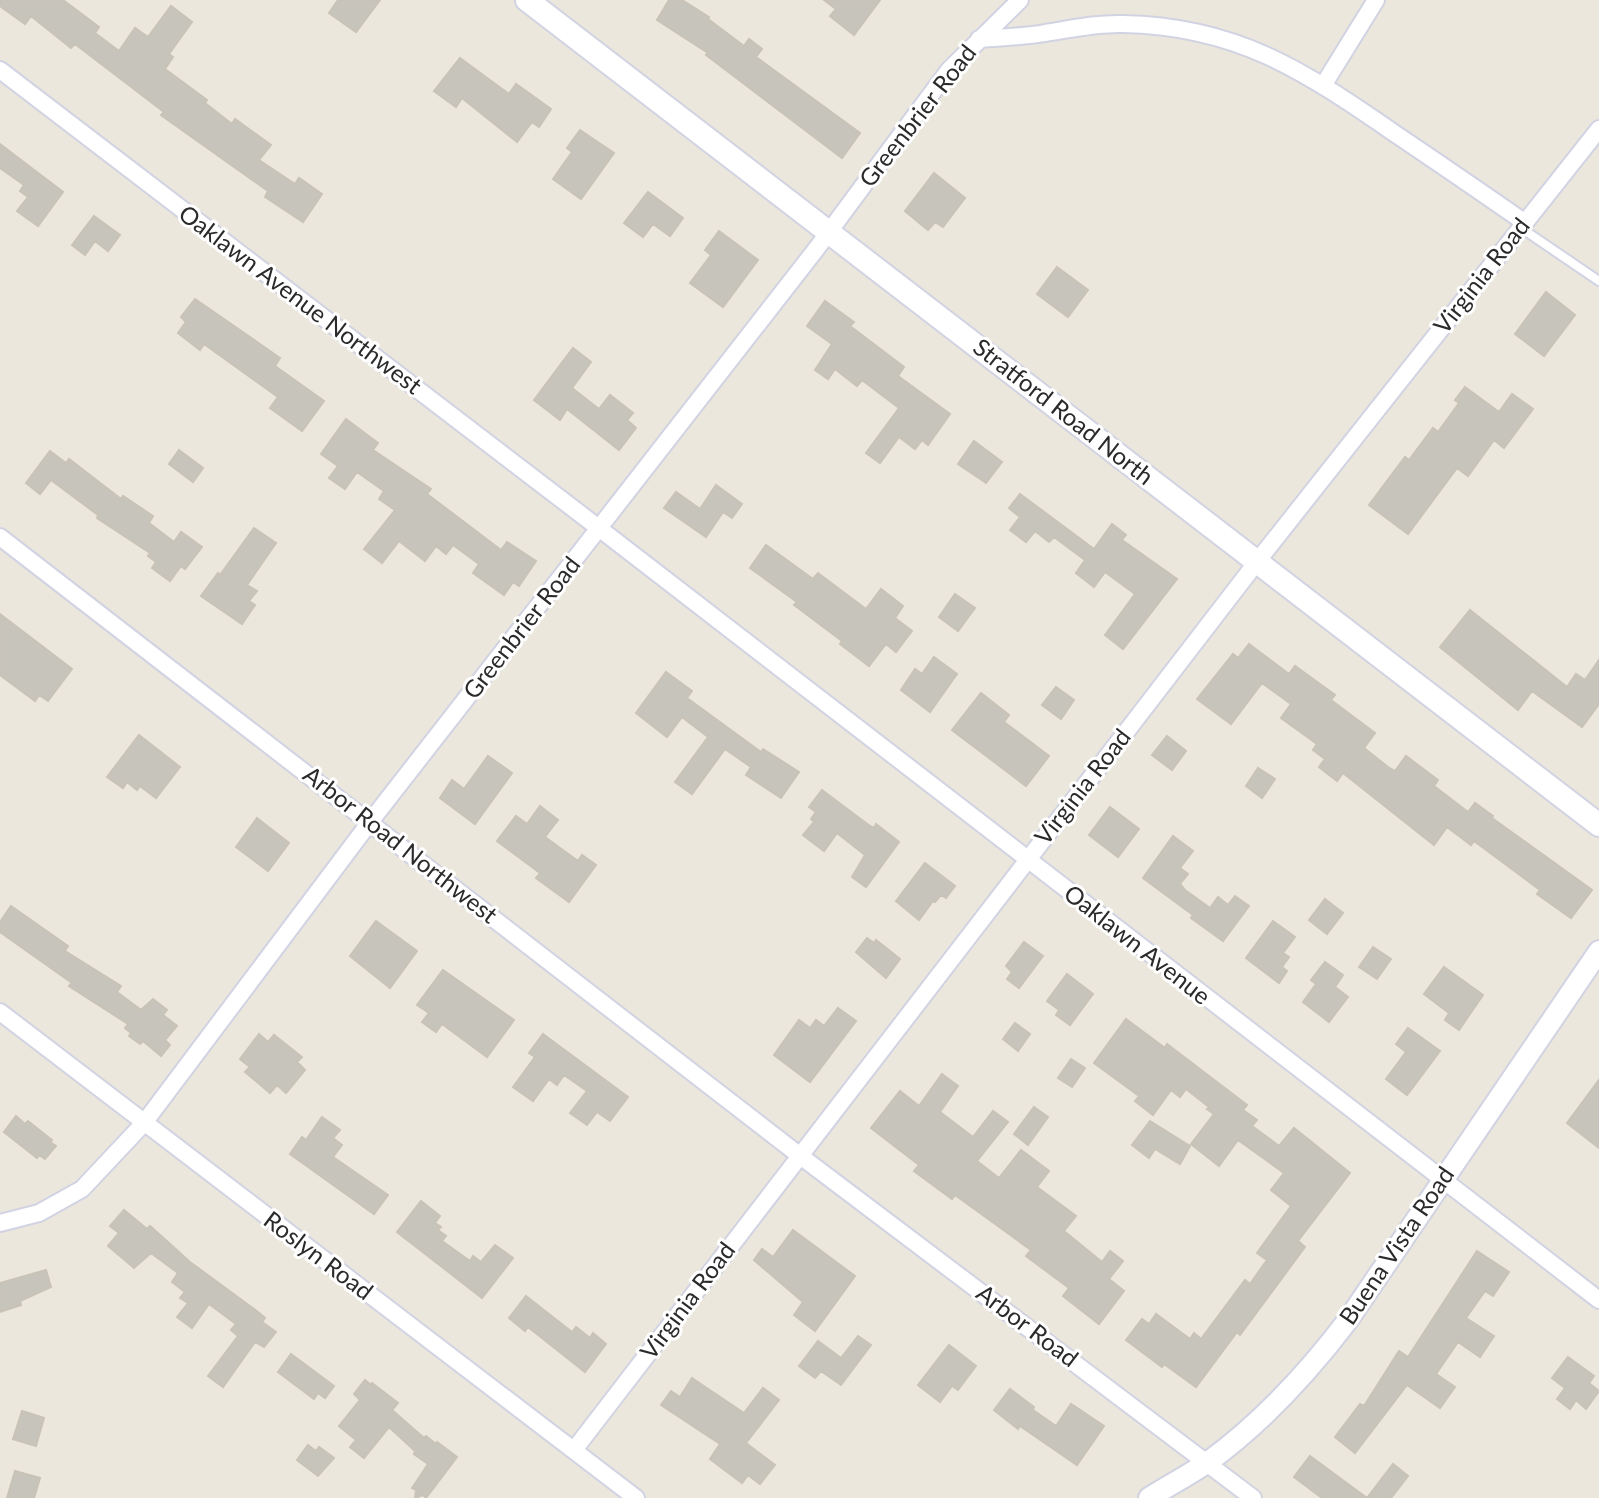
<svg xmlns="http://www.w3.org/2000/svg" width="1599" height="1498" font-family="Lato,sans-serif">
	<rect width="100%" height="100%" fill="#ece7dc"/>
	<path fill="#c7c5bb" stroke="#c8c3b6" stroke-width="2" d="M0 0H63L99 27 95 33 119 51 135 28 148 37 171 6 192 22 169 54 173 57 165 69 207 100 205 103 232 124 235 119 271 145 259 160 295 184 299 178 322 194 303 222 265 197 268 191 161 115 164 112 75 44 71 48 31 16 25 24 0 6Z
		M338 0H380L356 32 329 13Z
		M669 0H682L709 17 708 19 744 46 749 39 762 49 756 57 860 133 842 158 706 55 708 53 657 20Z
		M824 0H880L854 35 830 16 836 9Z
		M460 58 509 94 516 84 551 109 539 127 532 122 517 142 462 98 456 107 434 91Z
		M580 130 614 153 581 199 553 179 572 152 567 148Z
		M0 144 63 192 38 226 17 211 28 197 20 191 24 185 0 168Z
		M934 173 965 198 943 227 935 222 928 230 905 211Z
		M648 192 683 218 670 236 653 224 643 237 624 223Z
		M94 216 120 235 108 251 95 241 85 255 72 245Z
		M719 231 758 260 723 307 690 283 711 255 705 250Z
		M1057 267 1088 290 1068 317 1037 294Z
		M1546 292 1575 315 1544 356 1515 334Z
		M195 299 280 358 275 366 324 401 302 431 270 408 278 397 204 344 200 350 178 333 186 322 181 317Z
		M825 301 854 322 850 326 904 367 898 376 950 414 928 445 922 440 915 449 899 437 880 463 866 453 899 408 862 380 857 386 835 369 828 379 815 370 832 344 807 326Z
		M573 348 591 362 572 388 599 409 610 395 633 413 627 420 636 428 619 450 567 409 560 420 534 400Z
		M1465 387 1499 412 1512 394 1533 409 1504 448 1494 440 1468 476 1457 468 1408 534 1369 505 1405 457 1409 460 1433 428 1438 432 1459 403 1455 400Z
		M346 419 378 443 373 450 431 489 427 494 501 550 507 542 536 561 519 586 513 582 504 595 473 573 479 564 453 545 446 554 436 546 425 561 399 541 382 563 364 549 395 510 379 499 384 491 357 472 345 489 329 478 338 466 321 454Z
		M974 441 1002 462 986 483 958 464Z
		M179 450 203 468 193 482 169 464Z
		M50 451 66 463 69 459 121 499 123 496 153 516 149 523 174 542 181 532 202 547 185 569 181 566 170 581 152 568 156 562 148 556 150 553 97 518 98 515 51 480 40 494 26 483Z
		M716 485 742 504 732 518 723 512 706 537 664 508 676 492 700 509Z
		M1020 494 1094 549 1112 524 1126 535 1122 540 1177 579 1123 649 1105 635 1135 594 1105 572 1094 587 1076 573 1085 560 1054 537 1049 542 1035 531 1026 542 1010 530 1020 517 1009 508Z
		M254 528 276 543 247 585 257 591 249 601 255 605 242 624 201 596 218 573 220 575Z
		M766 545 813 579 818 573 866 609 881 589 903 606 895 618 912 631 896 652 886 644 869 666 840 644 842 641 794 605 797 602 750 568Z
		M955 594 975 608 958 631 939 617Z
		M1470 610 1567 687 1576 674 1585 680 1599 660V704L1582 727 1532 691 1518 710 1440 647Z
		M0 614 72 669 48 701 39 695 35 701 0 675Z
		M1249 644 1289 674 1295 666 1335 695 1331 700 1375 733 1364 748 1388 767 1395 771 1406 756 1438 780 1434 786 1468 812 1475 803 1493 816 1492 818 1592 890 1571 918 1537 894 1540 890 1474 841 1471 845 1447 827 1434 845 1343 773 1337 781 1319 767 1325 759 1313 750 1317 744 1281 718 1291 704 1262 683 1231 724 1197 699 1233 654 1238 658Z
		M934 657 957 674 930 712 901 690 915 669 922 674Z
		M666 672 692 691 687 698 761 752 763 749 799 772 781 798 746 775 751 767 725 749 692 794 675 782 708 737 682 717 667 737 636 713Z
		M1056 687 1074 700 1061 719 1042 705Z
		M981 693 1009 715 1004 722 1049 756 1026 786 952 730Z
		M139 735 180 767 156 798 140 786 137 790 127 782 123 788 107 777Z
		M1167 736 1186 751 1172 770 1152 755Z
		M488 756 512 773 475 824 440 798 452 780 464 789Z
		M1258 768 1275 779 1262 798 1246 786Z
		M822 790 870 826 874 828 876 824 899 842 866 887 852 877 865 855 837 833 824 851 803 835 814 822 811 819 816 812 809 807Z
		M540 806 558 820 545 837 578 861 582 855 596 865 569 902 536 878 540 873 497 841 516 816 527 824Z
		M1110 807 1139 829 1118 857 1089 835Z
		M257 818 289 843 268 871 236 847Z
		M1173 836 1193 851 1180 868 1188 874 1180 884 1185 890 1210 908 1218 897 1228 905 1235 896 1249 906 1223 941 1191 918 1193 915 1143 878Z
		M925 863 955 886 946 898 941 895 935 902 933 901 919 920 896 901Z
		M1325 899 1343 913 1327 934 1309 920Z
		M11 906 68 946 65 951 121 986 117 992 141 1010 153 999 167 1010 163 1015 177 1026 165 1040 170 1045 161 1056 143 1041 140 1044 129 1036 131 1033 125 1028 128 1024 69 986 72 983 0 932V922Z
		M376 921 417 951 390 988 350 956Z
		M1273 921 1295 937 1283 953 1289 957 1282 967 1287 971 1279 983 1246 958Z
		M867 938 874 943 876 940 900 959 886 978 856 952Z
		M1024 942 1043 956 1019 988 1007 979 1012 972 1006 966Z
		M1373 947 1391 959 1377 979 1359 967Z
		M1325 962 1343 975 1335 987 1348 997 1329 1022 1303 1002 1316 984 1311 980Z
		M1444 967 1483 995 1459 1030 1445 1020 1449 1013 1424 994Z
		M443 970 514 1020 487 1057 442 1024 436 1032 422 1022 429 1013 417 1005Z
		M1067 974 1093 994 1070 1025 1056 1015 1059 1010 1047 1001Z
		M838 1008 856 1021 810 1082 774 1055 799 1020 810 1028 816 1020 824 1026Z
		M1126 1019 1165 1048 1167 1044 1247 1105 1243 1110 1257 1120 1252 1126 1279 1146 1294 1128 1350 1173 1298 1241 1305 1247 1240 1335 1237 1332 1196 1387 1164 1364 1162 1367 1126 1340 1142 1319 1149 1324 1156 1314 1190 1339 1194 1333 1201 1339 1245 1280 1250 1284 1267 1260 1257 1253 1291 1206 1271 1190 1284 1173 1238 1140 1219 1166 1191 1144 1214 1114 1207 1109 1209 1107 1186 1089 1180 1097 1171 1090 1153 1115 1135 1101 1139 1096 1094 1063Z
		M1015 1023 1030 1034 1018 1051 1003 1039Z
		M1408 1028 1440 1051 1407 1095 1386 1079 1406 1052 1396 1044Z
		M259 1034 268 1042 274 1035 302 1057 297 1062 305 1070 286 1093 277 1085 270 1093 245 1072 250 1067 240 1059Z
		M543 1034 628 1097 610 1121 597 1112 587 1125 570 1113 587 1091 564 1075 557 1085 549 1079 533 1101 513 1087 535 1057 529 1053Z
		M1071 1059 1085 1068 1072 1087 1058 1078Z
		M942 1074 958 1086 940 1112 973 1137 993 1111 1008 1122 977 1161 999 1178 1021 1150 1049 1171 1037 1187 1076 1216 1064 1231 1102 1262 1110 1251 1123 1261 1109 1279 1124 1291 1099 1324 1063 1296 1069 1288 1026 1256 1031 1250 955 1195 952 1199 914 1171 919 1165 871 1128 900 1091 919 1106Z
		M1599 1080V1148L1567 1123Z
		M1034 1107 1048 1117 1028 1145 1014 1134Z
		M16 1116 25 1124 28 1121 52 1140 50 1142 56 1146 45 1159 39 1155 37 1158 4 1132Z
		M322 1117 340 1130 333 1138 342 1145 333 1157 388 1195 374 1214 290 1154 302 1137 306 1140Z
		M1150 1121 1190 1146 1180 1164 1155 1149 1149 1158 1132 1145Z
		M421 1201 440 1216 435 1223 441 1227 438 1230 446 1236 442 1241 470 1261 473 1256 481 1262 495 1245 513 1258 482 1298 397 1232Z
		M124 1210 147 1229 150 1226 190 1262 258 1312 265 1318 262 1322 276 1332 264 1347 255 1342 223 1387 208 1376 238 1336 231 1330 236 1324 209 1304 192 1328 177 1317 188 1303 180 1298 185 1292 172 1282 178 1273 151 1253 134 1268 108 1246 119 1233 110 1226Z
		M793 1230 855 1276 815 1331 794 1315 803 1302 754 1260 762 1249 773 1257Z
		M1477 1251 1509 1272 1493 1296 1485 1291 1466 1318 1494 1336 1480 1357 1458 1342 1436 1374 1455 1387 1440 1408 1407 1385 1355 1453 1335 1437 1360 1404 1364 1406 1399 1351 1408 1357Z
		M46 1270 51 1287 20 1301 21 1305 0 1312V1283Z
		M526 1296 572 1332 576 1327 590 1338 593 1333 606 1344 585 1372 528 1327 525 1331 509 1318Z
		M858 1336 871 1345 841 1385 821 1371 815 1378 799 1366 818 1341 841 1358Z
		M949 1345 976 1366 958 1390 952 1386 940 1402 918 1385Z
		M291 1354 334 1386 325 1398 318 1393 314 1399 278 1372Z
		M1568 1357 1594 1376 1589 1383 1599 1391 1586 1409 1576 1400 1570 1409 1557 1399 1565 1388 1552 1378Z
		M692 1378 744 1413 763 1388 779 1400 746 1443 775 1465 760 1484 748 1475 742 1483 710 1459 720 1444 661 1405 671 1391 680 1397Z
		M365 1380 371 1385 372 1383 398 1403 392 1410 424 1438 426 1436 436 1444 437 1442 457 1457 426 1498 423 1495 415 1498 416 1490 412 1488 428 1464 414 1454 415 1451 389 1427 364 1458 350 1447 356 1440 339 1426 360 1400 354 1394Z
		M1010 1389 1034 1407 1033 1410 1056 1426 1071 1404 1104 1426 1077 1465 1020 1426 1018 1429 994 1410Z
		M22 1411 44 1418 36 1446 13 1439Z
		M308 1445 316 1451 319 1447 334 1458 318 1476 297 1460Z
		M1310 1456 1367 1498 1393 1464 1408 1476 1391 1498H1322L1294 1477Z
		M15 1471 40 1478 34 1498H7Z"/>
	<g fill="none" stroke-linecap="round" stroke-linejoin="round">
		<g stroke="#d1d3e3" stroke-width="12">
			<path id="service" d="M1521 228 1599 281"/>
		</g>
		<g stroke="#d1d3e3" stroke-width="20">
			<path id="minor" d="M979 39C1001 37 1023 37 1045 33 1071 29 1097 23 1123 24 1237 26 1304 71 1394 133 1437 162 1481 192 1524 222
				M0 70 600 529 1599 1300
				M1324 84 1376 0
				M0 537 799 1155 1253 1498
				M0 1012 636 1498
				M0 1223 39 1213 82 1189 144 1123 370 822 817 248 949 70 1020 0
				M574 1450 1256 563 1599 129"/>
		</g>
		<g stroke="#d1d3e3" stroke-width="24">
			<path id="tertiary" d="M1149 1498C1168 1486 1189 1475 1208 1462 1263 1422 1307 1374 1348 1320L1599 951"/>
		</g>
		<g stroke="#d1d3e3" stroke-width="26">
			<path id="secondary" d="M527 0 1599 825"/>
		</g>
		<use href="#service" stroke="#fff" stroke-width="8"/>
		<use href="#minor" stroke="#fff" stroke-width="16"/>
		<use href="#tertiary" stroke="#fff" stroke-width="20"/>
		<use href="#secondary" stroke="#fff" stroke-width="22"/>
	</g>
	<g text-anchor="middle" stroke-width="6" stroke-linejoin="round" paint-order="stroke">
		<g font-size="24" fill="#2a2a2a" stroke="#fff">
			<text transform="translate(918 116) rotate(-52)" y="8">Greenbrier Road</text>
			<text transform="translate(1482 276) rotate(-52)" y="8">Virginia Road</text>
			<text transform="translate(300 300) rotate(37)" y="8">Oaklawn Avenue Northwest</text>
			<text transform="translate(1063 412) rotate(38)" y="8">Stratford Road North</text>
			<text transform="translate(522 628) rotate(-52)" y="8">Greenbrier Road</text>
			<text transform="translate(1083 787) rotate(-52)" y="8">Virginia Road</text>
			<text transform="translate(400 845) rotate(38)" y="8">Arbor Road Northwest</text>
			<text transform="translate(1137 945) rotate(38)" y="8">Oaklawn Avenue</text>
			<text transform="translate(1397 1246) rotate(-56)" y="8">Buena Vista Road</text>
			<text transform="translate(318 1256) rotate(37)" y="8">Roslyn Road</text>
			<text transform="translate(688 1301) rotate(-53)" y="8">Virginia Road</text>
			<text transform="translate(1027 1326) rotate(37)" y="8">Arbor Road</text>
		</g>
	</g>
</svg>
